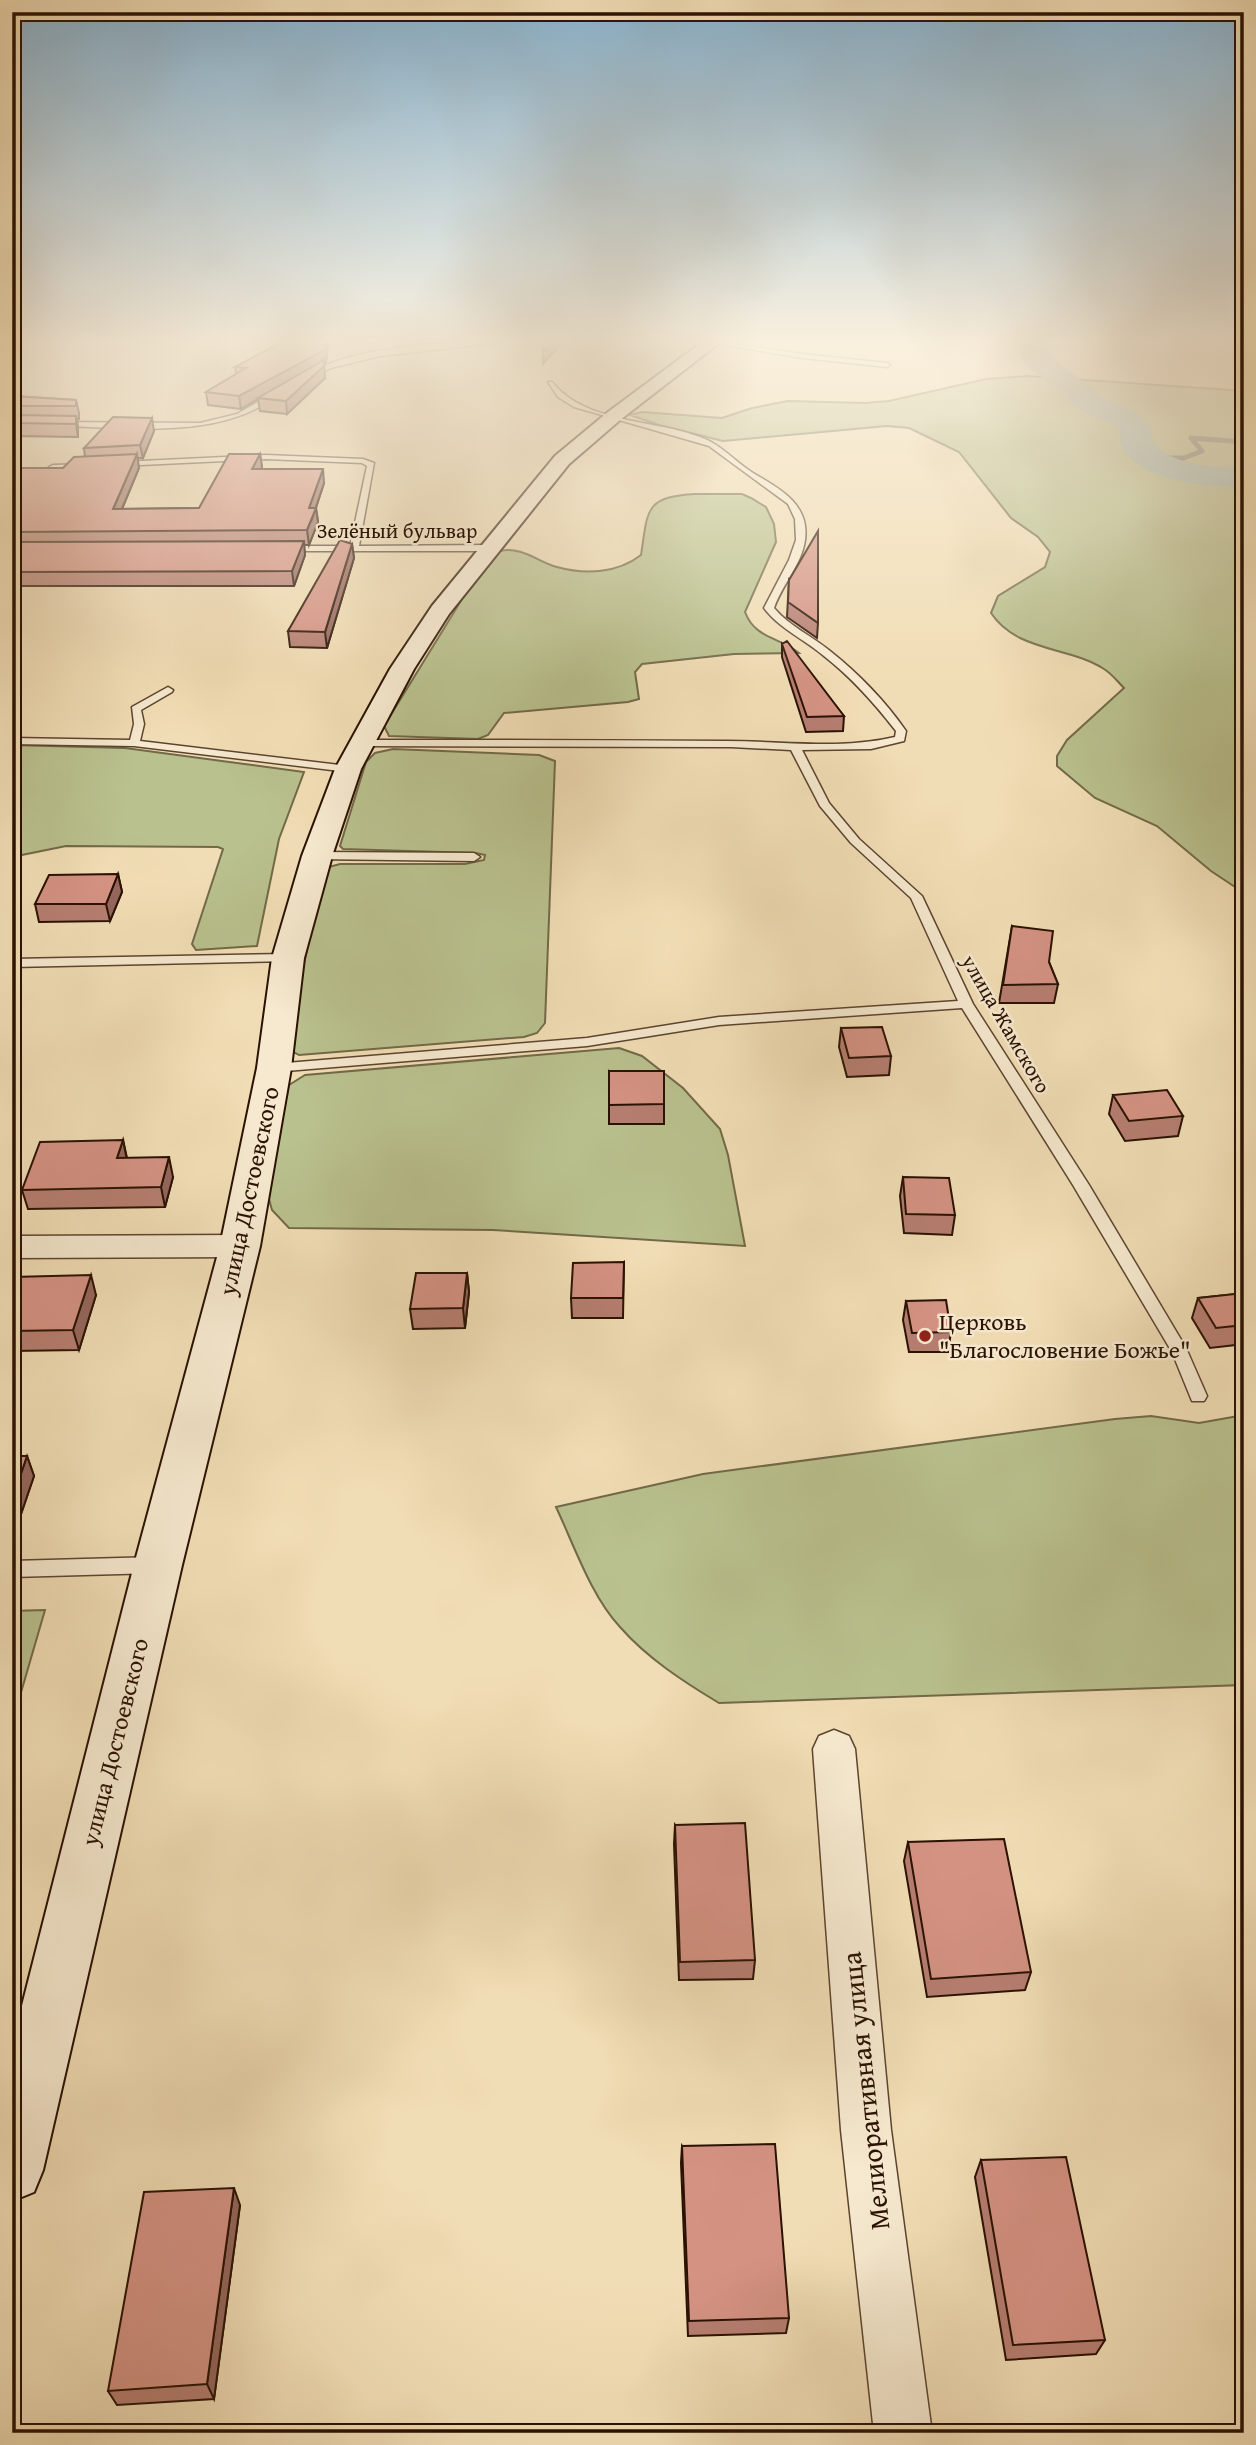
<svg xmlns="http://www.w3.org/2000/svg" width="1256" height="2445" font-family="'Gentium Book Plus',serif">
	<rect width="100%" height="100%" fill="#f1ddb5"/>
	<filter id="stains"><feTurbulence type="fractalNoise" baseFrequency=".00286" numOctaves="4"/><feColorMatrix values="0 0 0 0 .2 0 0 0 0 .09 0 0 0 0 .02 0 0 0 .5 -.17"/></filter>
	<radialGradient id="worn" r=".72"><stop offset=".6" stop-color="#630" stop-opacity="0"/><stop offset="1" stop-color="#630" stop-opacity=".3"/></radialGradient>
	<path fill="#b9c18e" stroke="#726948" stroke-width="2" d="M1028 376 1244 391V893L1211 871 1157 826 1095 798 1057 766V756L1067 740 1124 688C1118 682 1111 673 1104 669 1068 646 1017 652 991 613L998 596 1045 567 1050 552 1038 537 1011 518 959 452 909 428 887 426 723 441 659 425 630 415 642 412 722 418 752 408 788 401 865 403 889 401 986 379Z
		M695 494H742L751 498 766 507 774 524 776 542 745 612C755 639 780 637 799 653L734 654 642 664 635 672 639 699 628 702 504 713 488 735 478 739 389 736 384 726 483 565C488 560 494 553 500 551 522 546 538 562 557 567 586 575 618 573 641 555 648 510 644 497 695 494Z
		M12 745 125 748 304 772 279 839 257 946 196 950 192 944 223 849 218 847 66 846 12 857Z
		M393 749 539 755 555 761 545 1023 537 1033 524 1037 299 1055 290 1050 287 1042 324 872 329 867 340 864H465L484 860 485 855 476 853 343 849 340 846 366 762 375 753Z
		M619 1048 642 1056 683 1088 720 1129 728 1155 745 1246 493 1230 289 1228 272 1210 267 1192 289 1085 305 1075Z
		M1244 1415V1685L719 1703C684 1682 647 1658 620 1627 591 1596 574 1545 556 1507L703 1474 1115 1419 1151 1416 1199 1423Z
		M45 1610 13 1720H12V1611Z"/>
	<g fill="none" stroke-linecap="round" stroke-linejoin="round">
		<path stroke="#6e766d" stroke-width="5" d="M1150 458H1184L1202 451 1191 438 1244 442"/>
		<path fill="#9cbab5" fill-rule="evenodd" d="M1020 340H1048L1046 344 1049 355 1089 386 1096 395 1135 412 1151 428V441C1174 467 1212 467 1244 467V487C1207 487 1118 481 1119 430L1113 424 1074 407 1068 398 1026 365 1022 359Z"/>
		<g stroke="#5c442f" stroke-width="3">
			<path id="service" d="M495 340H521L380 356 331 368 310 377 305 376C349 346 442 344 495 340Z
				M711 340 802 354 887 363 890 365 887 367 802 358 713 343Z
				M548 382H552C586 424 653 419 700 437 722 445 734 461 753 473 779 488 810 504 805 540 802 564 782 585 774 608 789 626 812 636 830 651 859 674 885 701 906 731L904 741 871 749 802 750 829 803 859 839 922 896 973 1004 1089 1185 1186 1348 1207 1396 1204 1401H1192L1172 1352 1073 1185 962 1008 719 1025 587 1046 274 1072 267 1068 274 1064 587 1038 719 1017 958 1001 911 898 851 843 820 806 791 750 731 747 365 746 360 743 365 740C485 740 606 740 726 741 782 741 840 750 895 737L896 731C875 704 851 677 824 656 804 639 780 629 764 608L789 560 796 540 795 519 788 504 709 446 574 407 558 397Z
				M274 393 279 394C221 441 129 427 57 426L53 424 57 422 200 423 237 414Z
				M266 455 363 459 374 463 359 546 489 545 493 548 489 551H282V547L285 546H350L367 466 362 463 266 459 120 466 116 464 120 462Z
				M87 464 90 468 53 469 49 467 53 465Z
				M168 687 173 690 172 692 141 710 144 724 140 741 348 766 353 769 348 772 134 746 12 744V738L130 740 134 724 132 707Z
				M317 852 474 853 480 857 474 861 313 859V853Z
				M288 954 294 958 293 961 12 967V959Z
				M156 1557 163 1559 166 1565 163 1571 156 1573 12 1577V1561Z"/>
		</g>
		<g stroke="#5c442f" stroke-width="3">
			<path id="minor" d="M240 1235 251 1238 256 1246 251 1254 240 1257 12 1258V1236Z
				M834 1730 849 1736 855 1749 891 2130 932 2433H874L841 2130 813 1749 819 1736Z"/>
		</g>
		<g stroke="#2a1102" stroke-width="4">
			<path id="secondary" d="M705 340H723L620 420 569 464 449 614 414 669 361 769 332 856 304 958 291 1068 260 1246 182 1565 43 2170 34 2192 12 2201V2045L134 1565 220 1246 257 1068 272 958 302 856 335 769 390 669 432 606 555 456 608 412Z"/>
		</g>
		<use href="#service" fill="#f6e9cf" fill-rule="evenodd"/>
		<use href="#minor" fill="#f6e9cf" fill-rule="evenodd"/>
		<use href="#secondary" fill="#f6e9cf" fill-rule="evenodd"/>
	</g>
	<path fill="#b67e71" stroke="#2a1102" stroke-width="2" d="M286 340H328L326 362 324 363 325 378 287 414 260 411 258 399 241 409 208 405 206 392 236 374 235 367Z
		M12 396 76 400 79 413V419H77L78 428V437L12 436Z
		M154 431 143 458H137L139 468 122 509 199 508 260 454 262 467 261 469 324 483 316 508 318 522 309 545H304L305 555 294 586H12V481L63 468 85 457 84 448Z
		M352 544 354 558 327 648 290 647 288 631Z
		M789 580 818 623 817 638 787 617Z
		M782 644 844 716 843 731 806 732 782 657Z
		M118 874 122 892 110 921 39 922 35 904Z
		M1012 926 1049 962 1058 984 1054 1003H999Z
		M841 1028 891 1056 889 1075 847 1077 839 1047Z
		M609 1071 664 1104V1124H609Z
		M1113 1095 1183 1116 1178 1136 1125 1141 1109 1114Z
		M123 1140 127 1158 173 1177 165 1207 28 1209 22 1190Z
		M903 1177 955 1215 952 1235 904 1233 900 1196Z
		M624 1262 623 1318H572L571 1298Z
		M467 1273 469 1292 465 1328 413 1329 410 1309Z
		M12 1277 96 1295 79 1350 12 1351Z
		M1244 1293V1344L1210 1348 1192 1318 1198 1298Z
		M906 1301 951 1332 948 1352H909L903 1320Z
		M12 1456H27L34 1476 20 1517H12Z
		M675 1825 755 1960 753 1979 679 1980 674 1844Z
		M908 1842 1031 1972 1025 1990 927 1997 904 1861Z
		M682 2146 789 2318 786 2333 688 2336 681 2163Z
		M981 2160 1105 2340 1096 2354 1006 2360 975 2177Z
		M240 2205 214 2399 117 2405 108 2391Z"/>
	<path fill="#94665c" stroke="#2a1102" stroke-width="2" d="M326 340H328L326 362 324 363 325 378 287 414 286 401 258 398V399L241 409 239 396Z
		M555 340H565L543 364V352Z
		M76 416 78 428V437L76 424Z
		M152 418 154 431 143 458 140 445Z
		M137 454 139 468 116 523 113 509Z
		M260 454 262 467 254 483 252 469Z
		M323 469 324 483 311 522 309 508Z
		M316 508 318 522 309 545 307 530Z
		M304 541 305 555 294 586 292 571Z
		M352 544 354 558 327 648 325 632Z
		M118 874 122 892 110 921 106 904Z
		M123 1140 127 1160 117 1158Z
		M169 1157 173 1177 165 1207 161 1187Z
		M467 1273 469 1292 465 1328 463 1308Z
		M91 1275 96 1295 79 1350 73 1330Z
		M27 1456 34 1476 20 1517 13 1497Z
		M234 2188 240 2205 214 2399 207 2384Z"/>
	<path fill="#d49283" stroke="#2a1102" stroke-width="2" d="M286 340H326L325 350 239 396 206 392 246 368 235 367Z
		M541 340H555L543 352Z
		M324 360V366L286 401 258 398Z
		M12 396 76 400V406H12Z
		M12 415 76 416V424L12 423Z
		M113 417 152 418 140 445 84 448Z
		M137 454 113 509 199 508 229 454H260L252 469H323L309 508H316L307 530 12 532V481L22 468H63L74 457Z
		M818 531V623L788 602 789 580Z
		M340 540 352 544 325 632 288 631Z
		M304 541 292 571 12 572V542Z
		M787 641 844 716 807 717 782 644Z
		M118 874 106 904H35L49 875Z
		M1012 926 1053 931 1049 962 1058 984 1003 985Z
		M882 1027 891 1056 849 1058 841 1028Z
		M609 1071H664V1104L609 1105Z
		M1167 1090 1183 1116 1129 1121 1113 1095Z
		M123 1140 117 1158 169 1157 161 1187 22 1190 40 1142Z
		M903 1177 949 1178 955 1215 906 1214Z
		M624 1262 623 1298H571L573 1263Z
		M416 1273H467L463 1308 410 1309Z
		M91 1275 73 1330 12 1331V1277Z
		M1244 1293V1325L1216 1328 1198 1298Z
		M946 1300 951 1332 912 1333 906 1301Z
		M12 1456H27L13 1497H12Z
		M745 1823 755 1960 680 1962 675 1825Z
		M1004 1839 1031 1972 931 1979 908 1842Z
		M775 2144 789 2318 689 2321 682 2146Z
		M1066 2157 1105 2340 1013 2345 981 2160Z
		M234 2188 207 2384 108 2391 144 2192Z"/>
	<linearGradient id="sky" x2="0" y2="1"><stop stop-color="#89b6d4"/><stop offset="0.5" stop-color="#f9f0de"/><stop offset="1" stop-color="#f9f0de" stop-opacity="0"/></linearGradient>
	<rect width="1256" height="682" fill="url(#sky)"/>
	<circle fill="#8f2418" stroke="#f6e9cf" stroke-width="2.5" cx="925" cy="1336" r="7"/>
	<g text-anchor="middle" stroke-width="5" stroke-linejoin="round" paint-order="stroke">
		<g font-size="21" fill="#2a1102" stroke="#f6e9cf">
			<text x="397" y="538">Зелёный бульвар</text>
			<text transform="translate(1006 1024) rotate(60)" y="7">улица Жамского</text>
		</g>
		<g font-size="24" fill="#2a1102" stroke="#f6e9cf">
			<text transform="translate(249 1191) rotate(-78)" y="8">улица Достоевского</text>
			<text transform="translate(115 1742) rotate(-76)" y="8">улица Достоевского</text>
		</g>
		<g font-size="24" fill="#2a1102" stroke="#f6e9cf" text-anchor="start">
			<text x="939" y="1330">Церковь<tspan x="939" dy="28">"Благословение Божье"</tspan></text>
		</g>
		<g font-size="28" fill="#2a1102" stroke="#f6e9cf">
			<text transform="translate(865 2091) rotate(-96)" y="10">Мелиоративная улица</text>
		</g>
	</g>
	<rect width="1256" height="2445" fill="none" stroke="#f1ddb5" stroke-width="42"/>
	<rect x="14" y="14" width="1228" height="2417" fill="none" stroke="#2a1102" stroke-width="3.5"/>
	<rect x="21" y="21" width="1214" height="2403" fill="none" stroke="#2a1102" stroke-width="2"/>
	<rect width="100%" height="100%" filter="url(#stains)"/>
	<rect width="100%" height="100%" fill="url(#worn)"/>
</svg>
